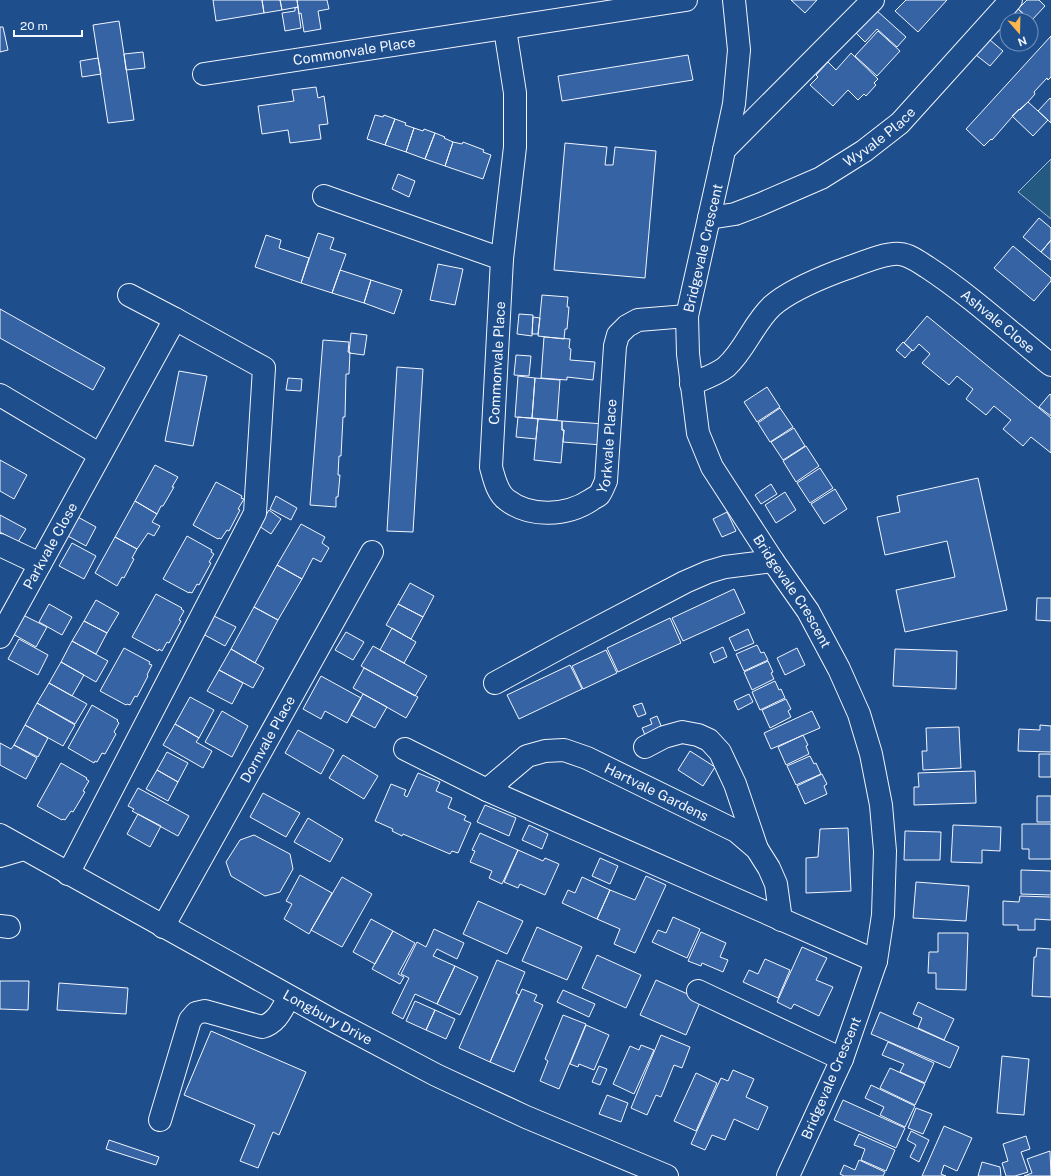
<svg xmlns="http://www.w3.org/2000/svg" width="1051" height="1176" font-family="'Public Sans',sans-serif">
	<rect width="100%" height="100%" fill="#1f4e8c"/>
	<path fill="#245a82" stroke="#a8bbd7" d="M1051 159V219L1018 192Z"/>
	<path fill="#3563a3" stroke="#f2f6ff" d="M213 0H262L264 13 216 21Z
		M262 0H280L282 10 264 13Z
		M280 0H297L298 7 282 10Z
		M297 0H327L329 9 318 11 321 29 304 32 301 13 299 14Z
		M791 0H817L805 13Z
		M906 0H947L918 32 895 11Z
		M1027 0H1039L1045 6 1031 21 1018 9Z
		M298 7 301 28 285 31 282 13 295 11V8Z
		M1017 8 1030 20H1007V27L1003 24Z
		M876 10 906 37 897 47 877 29 865 42 855 32Z
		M119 21 134 120 108 123 93 25Z
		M0 27H3L8 50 0 52Z
		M878 31 900 51 877 76 855 56Z
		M1051 36V77L1048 80 1047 78 1034 92 1035 94 1028 102 1020 110 1019 109 992 140 991 139 984 146 966 129Z
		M990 40 1003 51 990 66 976 55Z
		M143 52 145 68 126 70 124 54Z
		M851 53 878 79 874 83 876 85 866 96 864 94 858 100 848 90 833 106 810 85 818 77 816 75 828 62 836 70Z
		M688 55 693 80 562 101 558 76Z
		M98 58 101 74 82 77 80 61Z
		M316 87 318 98 324 96 328 124 319 125 321 139 290 143 288 130 262 134 258 106 294 101 292 90Z
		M1050 98 1051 99V123L1038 111Z
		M1028 102 1048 120 1033 136 1012 116Z
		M375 115 383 117 384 115 395 119 385 145 367 139Z
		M395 119 406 123 405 125 414 128 406 152 385 145Z
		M414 128 423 131 424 129 435 133 425 159 406 152Z
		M435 133 445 137 444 138 453 142 445 166 425 159Z
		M453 142 462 144 463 142 484 150 483 152 491 155 483 179 445 166Z
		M565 143 607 147 605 165H613L615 147 656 151 645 278 554 270Z
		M398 174 415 181 409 197 392 189Z
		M1039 218 1051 228V240L1041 252 1023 237Z
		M318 233 334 238 330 249 346 254 332 293 301 283Z
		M266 235 281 240 279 248 309 258 301 283 255 267Z
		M1051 240V260L1041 252Z
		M1013 246 1051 278V281L1034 301 994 268Z
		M438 264 463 269 455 305 430 300Z
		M340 270 371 280 364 303 332 293Z
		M371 280 402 290 394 314 364 303Z
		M542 295 568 297 567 307H569L567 329H565L564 339 538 336Z
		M0 309 105 368 93 390 0 338Z
		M519 314 533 315 532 336 517 334Z
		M927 316 1051 418V453L1031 437 1023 446 1003 429 1011 420 994 406 986 415 966 399 973 389 957 376 949 385 922 363 930 354 919 344 913 351 904 343Z
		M533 317 540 318 538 334H532Z
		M351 333 367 335 364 355 349 353Z
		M544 337 570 339 569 348 571 349 570 360 595 362 593 380 567 377V380L541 378Z
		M323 340 349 342 348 352H350L349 374H346L345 417H343L341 456H339L338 475H340L338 497H336V507L310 505Z
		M903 342 912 350 905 358 896 350Z
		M516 355 531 356 529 376 514 375Z
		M397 367 423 369 413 532 387 531Z
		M179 371 207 376 193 446 165 441Z
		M518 376 535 378 532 418 515 417Z
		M288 378 302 379 301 391 286 390Z
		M535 378 560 380 557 420 532 418Z
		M767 387 780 407 757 422 744 402Z
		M1050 394 1051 395V416L1039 407Z
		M780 408 793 427 770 442 758 423Z
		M518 417 538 419 536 439 516 437Z
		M538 419 562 421V430H564L561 463 534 460Z
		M562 421 604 424 602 445 563 442 564 430H562Z
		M794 428 805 446 783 460 771 442Z
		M806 446 819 466 796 482 783 461Z
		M0 460 27 475 14 499 0 491Z
		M155 465 178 477 172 487H174L163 506H161L157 514 135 501Z
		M820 468 833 488 810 503 797 483Z
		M978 478 1007 610 905 632 896 590 955 577 947 541 885 555 877 517 900 512 897 496Z
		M216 482 242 496 241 498 244 499 238 509 240 510 229 531 227 530 221 539 219 538 218 539 193 525Z
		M771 484 777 494 761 504 755 495Z
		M835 489 847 509 824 524 811 504Z
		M785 492 796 510 776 523 765 505Z
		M276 496 297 508 291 520 270 509Z
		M135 501 157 514 152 522 160 526 154 536 148 533 137 549 115 537Z
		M269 510 281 519 271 534 259 526Z
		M727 512 736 531 722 537 713 519Z
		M0 515 26 529 18 542 0 532Z
		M76 516 96 527 86 546 66 535Z
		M301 524 325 537 322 543 329 548 321 562 313 558 302 579 277 565Z
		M187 536 212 550 211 552 214 554 209 562 211 563 199 585 197 584 192 593 189 592V593L163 579Z
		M115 537 137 549 132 558 134 559 124 578 122 577 117 586 95 573Z
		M72 543 96 556 84 579 59 566Z
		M277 565 302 579 278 620 254 607Z
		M410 583 434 596 423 617 398 604Z
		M734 589 745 613 683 641 672 618Z
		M156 594 182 608 181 609 184 611 179 620 181 621 169 643 167 642 162 651 159 649 158 651 132 637Z
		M1037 598H1051V621L1036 620Z
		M96 600 119 613 107 633 84 621Z
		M49 604 72 617 62 635 39 622Z
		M398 604 423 617 411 639 386 625Z
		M254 607 278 620 255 663 231 649Z
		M23 615 47 627 36 647 13 634Z
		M214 616 236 627 225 646 203 634Z
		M670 618 681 643 618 672 607 648Z
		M84 621 107 633 96 654 72 641Z
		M392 628 416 642 404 663 380 650Z
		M748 629 754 643 735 651 729 638Z
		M346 632 364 642 353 660 335 650Z
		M19 639 48 655 38 675 8 659Z
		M72 641 108 661 96 682 61 662Z
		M757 645 761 653 764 652 768 660 744 671 736 654Z
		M373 646 427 676 415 696 361 666Z
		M723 647 727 657 714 663 710 653Z
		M124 648 150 662 149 664 152 665 147 675 148 676 137 697 135 696 130 705 127 704 126 705 100 691Z
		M797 648 805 665 785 675 777 658Z
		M231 649 264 668 253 688 219 670Z
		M895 649 957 651 956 689 893 686Z
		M606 650 617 673 583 689 572 666Z
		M768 661 773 672 771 673 774 679 752 690 744 672Z
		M61 662 84 675 72 696 49 683Z
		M570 665 582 689 519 719 507 695Z
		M364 668 418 697 406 718 353 688Z
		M219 670 243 683 232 704 207 691Z
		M321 676 361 698 347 723 325 711 321 719 303 709Z
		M775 681 779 690 781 689 785 698 760 710 752 692Z
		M49 683 87 704 75 724 37 703Z
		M363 694 387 707 375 728 351 715Z
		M749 694 753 702 738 710 734 701Z
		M190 697 214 710 199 738 175 724Z
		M786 699 791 709 788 711 791 717 770 728 762 710Z
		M37 703 75 725 63 746 25 725Z
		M642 703 646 714 638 717 633 706Z
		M92 705 118 720 117 721 119 723 114 732 116 734 105 754 102 753 97 762 95 761 94 763 68 748Z
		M222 711 248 726 232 757 205 742Z
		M812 711 820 728 771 749 764 733Z
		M657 716 662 728 645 735 642 728 652 724 650 719Z
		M175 724 199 738 196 742 212 751 203 768 163 745Z
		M25 725 48 738 38 757 14 745Z
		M1040 725 1051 726V752L1018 751 1019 729 1040 730Z
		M959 727 961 768 923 770 922 751H927L926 728Z
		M298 730 334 750 321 774 285 753Z
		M803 735 808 745 806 746 809 754 786 765 778 747Z
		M0 743 11 749 14 745 37 758 26 779 0 765Z
		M690 751 715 767 703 786 678 770Z
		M167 752 188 763 178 782 157 770Z
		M1039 754H1051V777H1039Z
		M343 755 378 776 364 799 329 778Z
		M810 756 814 764 816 763 821 774 796 785 787 766Z
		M61 763 87 778 86 779 89 781 83 791 85 792 73 812 71 811 65 820 63 819 62 820 37 806Z
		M157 770 178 782 168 801 146 789Z
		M975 771 976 803 914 805V787H919L918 773Z
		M418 773 440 782 436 791 452 798 448 808 466 816 464 820 471 823 458 853 452 851 450 854 403 834 402 836 392 831 393 829 375 821 391 784 406 790 404 795 407 797Z
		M822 774 827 784 824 786 827 794 805 804 797 786Z
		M138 788 189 816 178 836 132 811 134 809 128 806Z
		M263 793 300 813 286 837 250 817Z
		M1037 796H1051V822H1037Z
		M485 805 516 818 509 836 477 822Z
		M138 814 161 826 150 847 127 834Z
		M308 818 343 839 330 862 294 842Z
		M1022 824H1051V859H1029V849H1022Z
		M529 825 548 834 542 849 522 840Z
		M953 825 1001 827 1000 851 982 850V863L951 862Z
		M848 828 851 891 806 893V858L818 857 820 829Z
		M905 831 941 832 940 860H904Z
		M480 833 518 850 502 884 489 878 492 871 470 862 475 851 472 850Z
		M254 835 290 854 293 869 280 892 265 896 231 876 226 862 240 840Z
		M518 850 543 861 545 858 559 864 545 895 520 884 518 888 504 882Z
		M600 858 618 866 610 884 592 876Z
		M1021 870 1051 871V895L1021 894Z
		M300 875 332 893 309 934 284 919 292 904 286 901Z
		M646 876 666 885 635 953 614 944 620 929 597 919 610 890 635 900Z
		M342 877 372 894 342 947 311 930Z
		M582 877 610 890 597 919 562 903 568 890 575 893Z
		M916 882 969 886 966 921 913 918Z
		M1020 896 1051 897V920L1035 919V930H1018V925H1003V901L1019 902Z
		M478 901 523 921 507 954 463 934Z
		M673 917 700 929 687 958 652 942 658 930 666 933Z
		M371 919 393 931 375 964 353 952Z
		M537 927 582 947 567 980 522 961Z
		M434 929 464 943 457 959 437 949 433 956 455 966 437 1004 415 994 403 1019 392 1013 409 978 401 974 417 942 426 947Z
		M393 931 415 943 398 974 404 977 400 984 372 969Z
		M701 932 726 943 720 957 728 960 723 972 702 963 701 966 688 961Z
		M938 933H968L966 990 936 989V973H928L929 952H938Z
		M802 947 827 958 816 980 833 987 819 1016 794 1004 791 1009 777 1002Z
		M1037 948 1051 949V997L1032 996 1034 957H1036Z
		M597 955 641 975 626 1008 582 988Z
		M765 959 790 970 778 998 743 982 749 970 758 974Z
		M497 960 525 972 516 993 519 995 490 1062 459 1048Z
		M455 966 478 977 460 1015 437 1004Z
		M656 980 701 1000 686 1035 640 1015Z
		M0 981H29L28 1010 0 1009Z
		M59 983 128 988 126 1014 57 1010Z
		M522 989 537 995 534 1001 543 1005 514 1072 490 1062Z
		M563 990 595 1004 589 1017 557 1002Z
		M415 1001 435 1010 426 1030 406 1021Z
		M918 1002 954 1019 944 1040 918 1028 922 1018 913 1014Z
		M435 1010 455 1019 446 1039 426 1030Z
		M880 1012 959 1047 950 1068 871 1034Z
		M563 1015 586 1024 559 1089 540 1081 548 1061 545 1059Z
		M586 1025 609 1035 594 1070 579 1064 578 1067 570 1064Z
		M211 1031 306 1072 279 1135 273 1132 258 1168 240 1161 255 1125 184 1095Z
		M661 1035 690 1047 682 1068 674 1065 661 1097 656 1095 647 1115 631 1108Z
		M888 1042 934 1063 925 1083 900 1072 904 1064 882 1055Z
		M641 1045 654 1050 634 1094 613 1084 630 1046 639 1050Z
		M1002 1056 1029 1059 1024 1115 997 1113Z
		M599 1066 607 1069 600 1085 592 1082Z
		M890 1068 925 1084 915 1105 880 1088Z
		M733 1070 754 1079 746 1097 768 1107 758 1130 734 1119 725 1140 712 1135 705 1150 691 1144 721 1078 728 1081Z
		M696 1073 717 1083 696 1131 674 1121Z
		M871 1085 915 1106 905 1127 880 1115 884 1107 865 1098Z
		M607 1095 628 1103 621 1122 599 1114Z
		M843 1100 905 1128 896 1148 834 1120Z
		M916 1108 932 1114 923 1134 908 1128Z
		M944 1126 972 1138 957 1171 944 1165 941 1174 946 1176H922Z
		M911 1131 929 1140 919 1162 910 1157 916 1145 907 1140Z
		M859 1134 895 1150 886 1171 861 1160 865 1149 854 1145Z
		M1026 1136 1030 1149 1021 1152 1028 1172 1015 1176H1006L1002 1163 1008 1161 1003 1144Z
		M109 1140 159 1157 156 1165 106 1149Z
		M1050 1151 1051 1176H1024L1032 1173 1027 1159Z
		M859 1160 885 1172 883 1176H844L840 1174 844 1165 855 1170Z
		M982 1162 1000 1167 1001 1176H978Z"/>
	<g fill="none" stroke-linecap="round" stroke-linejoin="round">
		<g stroke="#f2f6ff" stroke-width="24">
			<g id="minor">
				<path id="s1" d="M734 0 739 50 734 104 720 169 687 316 688 354 698 433 712 467 773 561 808 611 839 669 859 714 871 754 881 805 885 851 883 915 876 961 842 1059 788 1176"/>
				<path id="s2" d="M505 29 515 93V147L502 259 491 467C494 478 497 493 507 500 530 518 567 516 591 500 593 498 597 497 599 495 602 491 604 485 606 481L615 346 618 335 627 326 638 320 687 316"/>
				<path id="s3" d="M204 74 686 0"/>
				<path d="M724 150 873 0"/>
				<path d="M324 196 502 259"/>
				<path id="s4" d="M709 218 735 214 761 204 821 178 864 151 900 123 1011 0"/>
				<path id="s5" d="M691 384C703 379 716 375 726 367 745 350 753 324 772 306 789 291 818 279 839 271 855 266 884 252 900 254 910 255 919 262 927 267 971 296 1010 332 1051 365"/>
				<path d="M0 395 99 454"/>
				<path d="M0 545 40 564"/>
				<path id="s6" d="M0 637 175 319"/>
				<path d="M495 683 563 646 685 582 708 572 725 567 773 561"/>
				<path d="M645 747 664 737 682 732 698 735 709 740 720 752 735 784 757 849"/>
				<path d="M405 749 487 790 876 961"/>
				<path id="s7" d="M487 790 527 756 545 751 564 750 587 758 736 831 757 849 769 868 776 884 781 920"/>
				<path id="s8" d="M0 835 332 1020 436 1075 526 1117 667 1176"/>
				<path d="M0 856 24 849"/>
				<path d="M68 874 255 513 264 368 175 319 129 295"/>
				<path d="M0 926 9 927"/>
				<path id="s9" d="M163 927 372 552"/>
				<path d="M698 991 842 1059"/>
				<path d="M160 1120 190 1020 196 1013 205 1011 262 1027C277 1023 282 1009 289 997"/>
			</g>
		</g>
		<use href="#minor" stroke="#1f4e8c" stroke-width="22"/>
	</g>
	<g text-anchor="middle" stroke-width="3" stroke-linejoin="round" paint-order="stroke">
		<g font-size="14" fill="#f2f6ff" stroke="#1f4e8c">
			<text dy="5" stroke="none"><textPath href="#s3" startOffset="152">Commonvale Place</textPath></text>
			<text dy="5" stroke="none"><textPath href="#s4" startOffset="191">Wyvale Place</textPath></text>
			<text transform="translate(703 248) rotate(-77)" y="5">Bridgevale Crescent</text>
			<text dy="5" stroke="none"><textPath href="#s5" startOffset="375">Ashvale Close</textPath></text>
			<text transform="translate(497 363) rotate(-87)" y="5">Commonvale Place</text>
			<text dy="5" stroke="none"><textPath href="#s2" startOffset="626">Yorkvale Place</textPath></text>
			<text dy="5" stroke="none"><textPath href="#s6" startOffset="104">Parkvale Close</textPath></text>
			<text dy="5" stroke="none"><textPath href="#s1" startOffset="624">Bridgevale Crescent</textPath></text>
			<text dy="5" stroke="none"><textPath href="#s9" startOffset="215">Dornvale Place</textPath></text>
			<text dy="5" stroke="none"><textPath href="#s7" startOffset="192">Hartvale Gardens</textPath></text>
			<text dy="5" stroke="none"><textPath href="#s8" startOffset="375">Longbury Drive</textPath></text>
			<text transform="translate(831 1078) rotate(-67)" y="5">Bridgevale Crescent</text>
		</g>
	</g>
	<g transform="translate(1019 32) rotate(160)"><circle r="19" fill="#1f4e8c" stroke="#7391ba"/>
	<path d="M0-3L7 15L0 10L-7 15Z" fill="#ffb74d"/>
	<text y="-6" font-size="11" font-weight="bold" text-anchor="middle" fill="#f2f6ff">N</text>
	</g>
	<path d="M14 30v6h68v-6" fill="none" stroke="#f2f6ff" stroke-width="2"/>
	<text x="20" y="30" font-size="12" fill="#f2f6ff" stroke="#1f4e8c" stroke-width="3" paint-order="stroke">20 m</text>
</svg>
